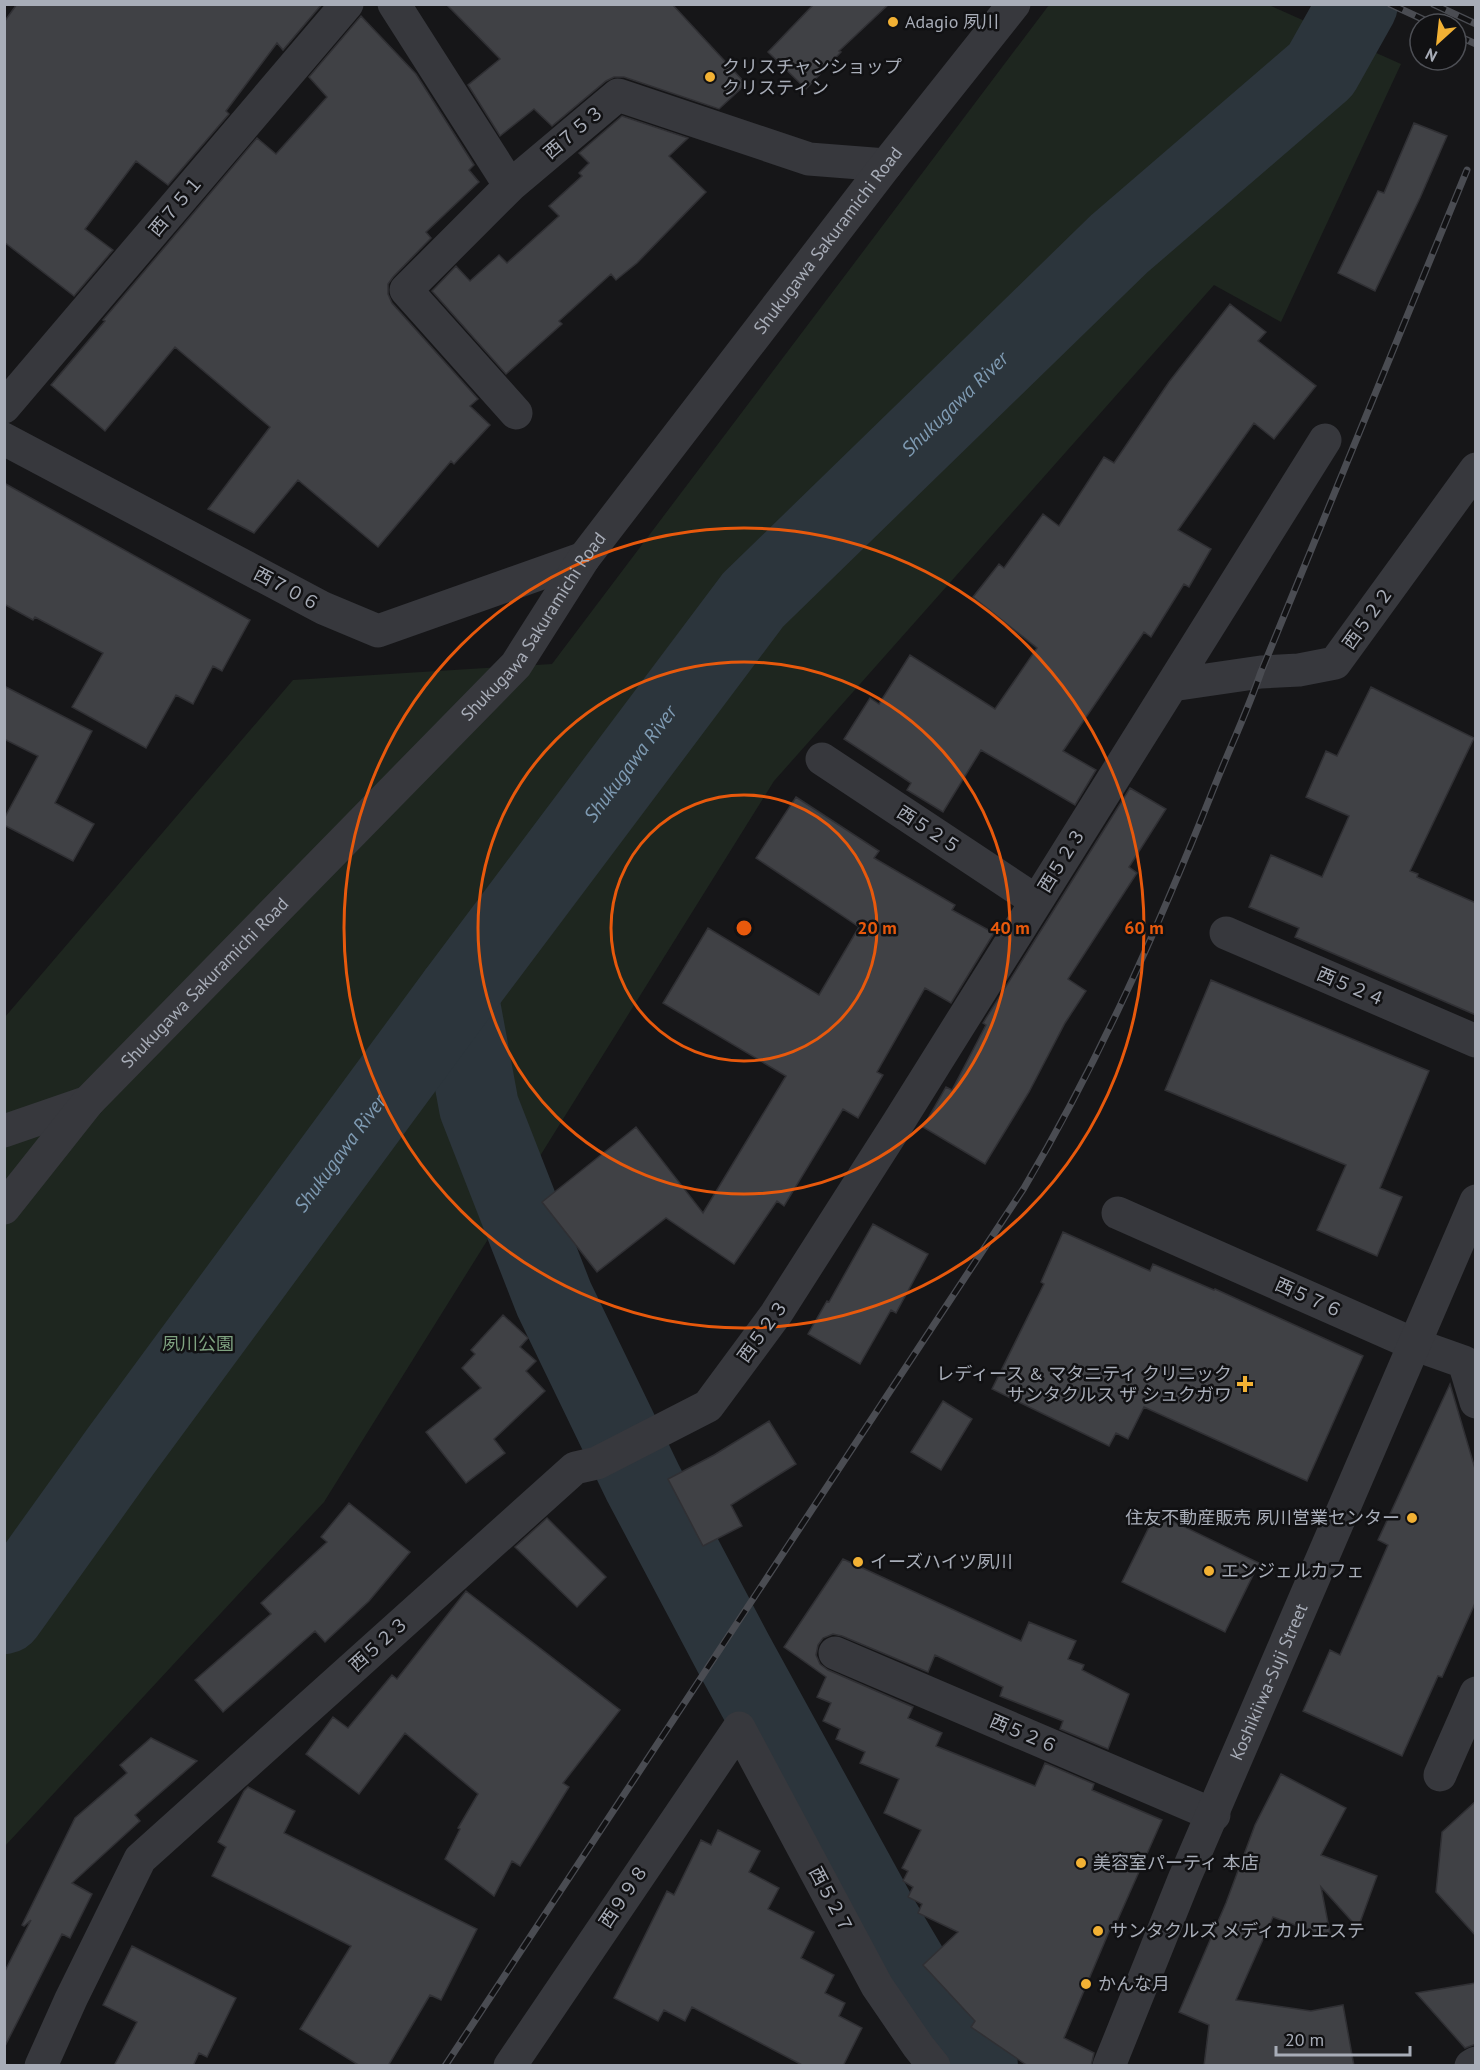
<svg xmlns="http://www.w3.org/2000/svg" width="1480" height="2070" font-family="'PT Sans','Noto Sans JP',sans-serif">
	<rect width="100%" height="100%" fill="#161618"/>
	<path fill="#1e261f" d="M1049 5H1269L1401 64 1281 322 1214 285 774 781 324 1502 5 1846V1017L293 680 552 664Z"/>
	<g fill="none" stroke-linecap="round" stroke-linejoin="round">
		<g stroke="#2c353c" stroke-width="80">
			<path d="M458 993 479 1107 554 1299 643 1483 733 1653 878 1917 948 2035 978 2066"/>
			<path id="s1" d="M4 1614 120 1452 458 993 753 600 1119 244 1321 70 1358 4"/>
		</g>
	</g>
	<path fill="#404145" stroke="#303034" stroke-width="1.5" d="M17 4H322L283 50 277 43 226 111 229 114 168 185 136 161 85 229 113 250 74 296 4 242V22Z
		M446 4H672L746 84 719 109 624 77H614L606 81 552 126 534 109 500 136 468 85 500 59Z
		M814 4H889L839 51 841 52 806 89 768 52Z
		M361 16 416 74 474 165 469 170 479 182 426 232 431 238 393 277 388 284V294L392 303 478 399 470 406 490 425 454 464 451 461 378 547 298 480 254 533 208 509 270 427 175 347 105 431 51 385 105 321 103 320 257 138 276 154 327 97 309 77Z
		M622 116 688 138 669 156 706 192 637 263 616 280 611 274 559 321 562 324 506 374 432 291 456 266 470 281 499 255 507 263 559 216 549 206 582 176 579 173 589 163 579 153Z
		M1414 123 1447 136 1420 198 1375 291 1338 273 1378 191 1384 193Z
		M1230 304 1266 332 1258 341 1316 386 1274 439 1254 423 1178 530 1211 549 1189 587 1184 584 1151 637 1144 632 1063 751 1096 770 1075 805 981 750 943 812 907 790 911 783 844 739 870 698 879 704 910 655 995 709 1037 648 973 597 999 564 1004 568 1043 514 1059 526 1104 457 1114 463 1169 382Z
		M4 483 250 620 222 671 213 666 193 704 176 695 146 748 72 707 103 653 35 617 33 620 4 604Z
		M4 686 92 731 55 803 94 824 73 861 4 825V819L38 756 4 739Z
		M1371 687 1474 738 1410 871 1418 874 1417 877 1476 903V1015L1295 937 1299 928 1249 907 1271 855 1322 877 1349 816 1306 797 1326 751 1337 756Z
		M1130 788 1166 809 1129 867 1137 873 1068 979 1086 991 1065 1023 1029 1092 985 1164 923 1127 946 1087 952 1090 986 1025 983 1023Z
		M796 797 879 851 874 858 955 905 952 910 994 933 951 1003 925 988 877 1072 883 1075 858 1118 843 1109 784 1206 777 1201 734 1264 666 1218 597 1272 542 1202 636 1127 703 1213 786 1076 663 1003 708 928 819 995 859 927 756 858Z
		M1211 980 1429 1071 1380 1188 1402 1197 1377 1256 1317 1230 1346 1165 1165 1090Z
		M873 1224 928 1254 896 1313 891 1310 860 1364 808 1334 827 1301 829 1302Z
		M1063 1232 1150 1271 1153 1264 1214 1290 1215 1289 1363 1356 1307 1481 1144 1407 1128 1439 1116 1433 1109 1446 992 1389 1044 1284 1041 1282Z
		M503 1315 528 1338 520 1347 536 1361 526 1371 545 1391 494 1439 505 1453 466 1483 426 1432 481 1388 462 1368 475 1354 471 1350Z
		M1450 1384 1476 1472V1601L1442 1677 1438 1676 1402 1756 1303 1711 1330 1650 1340 1655 1388 1545 1378 1540Z
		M943 1401 972 1419 941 1470 911 1452Z
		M769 1421 796 1464 731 1505 742 1526 703 1546 668 1479 714 1455Z
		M349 1503 410 1552 369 1601 325 1642 315 1631 223 1712 195 1680 271 1614 261 1603 327 1542 321 1537Z
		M1156 1513 1259 1563 1225 1632 1122 1582Z
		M547 1518 606 1577 577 1607 515 1547Z
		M843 1559 1021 1641 1029 1622 1076 1641 1068 1659 1084 1665 1082 1670 1129 1694 1108 1749 1060 1729 1063 1721 1000 1696 1003 1687 935 1655 928 1672 842 1636 833 1634 823 1638 818 1645 816 1655 820 1664 828 1670 913 1707 908 1718 942 1733 936 1746 1035 1786 1045 1763 1094 1784 1092 1790 1162 1820 1114 1928 1111 1927 1064 2038 1094 2053 1091 2066H1028L971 2027 975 2021 923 1965 958 1932 918 1913 922 1904 908 1897 913 1887 903 1881 908 1871 902 1868 921 1830 884 1813 899 1779 860 1763 865 1752 836 1739 840 1729 823 1721 831 1703 817 1697 826 1677 784 1647Z
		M466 1591 620 1710 563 1783 569 1787 520 1866 512 1861 494 1896 445 1859 460 1829 458 1828 478 1794 405 1733 359 1794 306 1754 333 1717 348 1728 392 1675 397 1679Z
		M151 1738 197 1761 135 1815 140 1821 72 1883 92 1894 70 1938 62 1934 4 2048V1973L31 1920 24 1926 22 1925 75 1818 127 1773 120 1765Z
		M1281 1774 1346 1808 1321 1855 1377 1876 1358 1928 1321 1887 1331 1938 1273 1917 1236 2000 1311 2011 1343 2005 1354 2066H1204L1209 2025 1179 2012 1226 1903 1255 1825Z
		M248 1787 295 1811 284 1833 477 1929 441 2000 430 1995 388 2066H360L300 2029 351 1946 212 1876 226 1847 218 1842 244 1791Z
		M1476 1801V1936L1436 1892 1442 1832Z
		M718 1830 760 1851 749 1872 779 1888 768 1909 814 1932 801 1958 834 1975 825 1993 845 2003 839 2016 862 2028 843 2066H804L692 2007 685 2021 664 2010 658 2021 614 1998 667 1891 674 1895 701 1840 711 1845Z
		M132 1946 236 1998 207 2057 199 2053 193 2066H114L137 2022 103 2005Z
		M1476 1983V2044L1465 2048 1416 1993Z"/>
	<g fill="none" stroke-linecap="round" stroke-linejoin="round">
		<path stroke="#37383d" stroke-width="33" d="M394 4 510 186 618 95 809 159 886 165
			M510 186 406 290 516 413
			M4 407 347 4
			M1172 685 1261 672 1299 670 1335 663 1476 469
			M822 759 1036 901
			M1226 933 1476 1041
			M4 1131 88 1102
			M1118 1213 1416 1345 1464 1362 1476 1402
			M835 1653 1214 1815
			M1440 1775 1476 1693
			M41 2066 71 1999 140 1859 575 1468 597 1463 708 1406 776 1314 898 1123 1325 440
			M510 2066 739 1728 877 1986 918 2046 934 2066
			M1471 2066 1476 2063"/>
		<g stroke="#37383d" stroke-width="33">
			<path d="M4 439 323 608 378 631 584 558"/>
			<path id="s2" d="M4 1208 88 1102 516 665 584 558 886 165 1014 4"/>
			<path id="s3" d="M1109 2066 1185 1877 1476 1201"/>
		</g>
		<g stroke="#4a4c52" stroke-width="7">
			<path id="rail" d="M1390 4 1433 24
				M1433 4 1476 24
				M1456 35 1476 44
				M445 2066 1024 1188C1099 1061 1159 926 1213 790 1229 750 1247 712 1261 672L1467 170"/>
		</g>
		<use href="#rail" stroke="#111113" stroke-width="4.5" stroke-dasharray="14" stroke-linecap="butt"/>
	</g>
	<g fill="none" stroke="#e8590c" stroke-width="3">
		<circle cx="744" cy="928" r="133"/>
		<circle cx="744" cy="928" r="266"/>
		<circle cx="744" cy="928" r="400"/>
	</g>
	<g fill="#f2b134" stroke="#111113" stroke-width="2">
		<circle cx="893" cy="22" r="6"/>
		<circle cx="710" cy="77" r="6"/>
		<path d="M1242 1375h6v6h6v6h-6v6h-6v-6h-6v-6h6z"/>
		<circle cx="1412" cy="1518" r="6"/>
		<circle cx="858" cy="1562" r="6"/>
		<circle cx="1209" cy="1571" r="6"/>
		<circle cx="1081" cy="1863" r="6"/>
		<circle cx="1098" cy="1931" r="6"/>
		<circle cx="1086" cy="1984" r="6"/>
	</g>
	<g text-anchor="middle" stroke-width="5" stroke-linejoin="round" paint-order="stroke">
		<g font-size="18" fill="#a8adb8" stroke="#111113" text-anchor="start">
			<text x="905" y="28">Adagio 夙川</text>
			<text x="722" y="73">クリスチャンショップ<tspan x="722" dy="21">クリスティン</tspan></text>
			<text x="1232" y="1380" text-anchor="end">レディース &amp; マタニティ クリニック<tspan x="1232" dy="21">サンタクルス ザ シュクガワ</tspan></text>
			<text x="1400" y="1524" text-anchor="end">住友不動産販売 夙川営業センター</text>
			<text x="870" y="1568">イーズハイツ夙川</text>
			<text x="1221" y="1577">エンジェルカフェ</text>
			<text x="1093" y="1869">美容室パーティ 本店</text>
			<text x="1110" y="1937">サンタクルズ メディカルエステ</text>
			<text x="1098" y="1990">かんな月</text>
		</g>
		<g font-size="18" fill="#a8adb8" stroke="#111113">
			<text transform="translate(574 132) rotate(-40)" y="6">西７５３</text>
			<text transform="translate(176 206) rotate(-50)" y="6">西７５１</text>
			<text dy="6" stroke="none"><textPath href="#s2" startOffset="1274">Shukugawa Sakuramichi Road</textPath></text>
			<text transform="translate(287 589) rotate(28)" y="6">西７０６</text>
			<text transform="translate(1368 618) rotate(-54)" y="6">西５２２</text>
			<text dy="6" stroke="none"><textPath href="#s2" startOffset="788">Shukugawa Sakuramichi Road</textPath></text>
			<text transform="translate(929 830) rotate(33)" y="6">西５２５</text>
			<text transform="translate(1062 860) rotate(-58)" y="6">西５２３</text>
			<text dy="6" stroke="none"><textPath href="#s2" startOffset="302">Shukugawa Sakuramichi Road</textPath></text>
			<text transform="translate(1351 987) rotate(23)" y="6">西５２４</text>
			<text transform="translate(1309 1298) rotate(24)" y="6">西５７６</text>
			<text transform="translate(763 1331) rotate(-54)" y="6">西５２３</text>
			<text transform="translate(379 1644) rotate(-42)" y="6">西５２３</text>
			<text dy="6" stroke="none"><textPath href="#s3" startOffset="416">Koshikiiwa-Suji Street</textPath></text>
			<text transform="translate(1024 1734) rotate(23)" y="6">西５２６</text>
			<text transform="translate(624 1896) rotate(-56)" y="6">西９９８</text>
			<text transform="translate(831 1900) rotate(62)" y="6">西５２７</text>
		</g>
		<g font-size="18" fill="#7fa381" stroke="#111113">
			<text x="198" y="1350">夙川公園</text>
		</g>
		<g font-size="20" font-style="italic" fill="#7f9bb3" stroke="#111113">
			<text dy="7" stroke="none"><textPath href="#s1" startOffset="1542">Shukugawa River</textPath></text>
			<text dy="7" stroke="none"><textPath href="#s1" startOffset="1056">Shukugawa River</textPath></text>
			<text dy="7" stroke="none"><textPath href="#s1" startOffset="570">Shukugawa River</textPath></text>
		</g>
	</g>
	<circle cx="744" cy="928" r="9" fill="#e8590c" stroke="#111113" stroke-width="3"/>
	<g font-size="18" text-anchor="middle" font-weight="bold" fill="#e8590c" stroke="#111113" stroke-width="5" stroke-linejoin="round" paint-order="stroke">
		<text x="877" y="934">20 m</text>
		<text x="1010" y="934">40 m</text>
		<text x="1144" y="934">60 m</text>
	</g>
	<rect width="1480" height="2070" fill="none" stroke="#a8adb8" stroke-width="12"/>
	<g transform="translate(1438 42) rotate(207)"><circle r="28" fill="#111113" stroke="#4d4f55" stroke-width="1.5"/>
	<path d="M0-4.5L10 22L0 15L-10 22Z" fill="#f2b134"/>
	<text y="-9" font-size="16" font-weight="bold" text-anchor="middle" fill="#a8adb8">N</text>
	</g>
	<path d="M1276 2046v9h134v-9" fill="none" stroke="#a8adb8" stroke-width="3"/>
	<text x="1285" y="2046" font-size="18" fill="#a8adb8" stroke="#111113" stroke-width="4.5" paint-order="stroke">20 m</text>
</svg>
